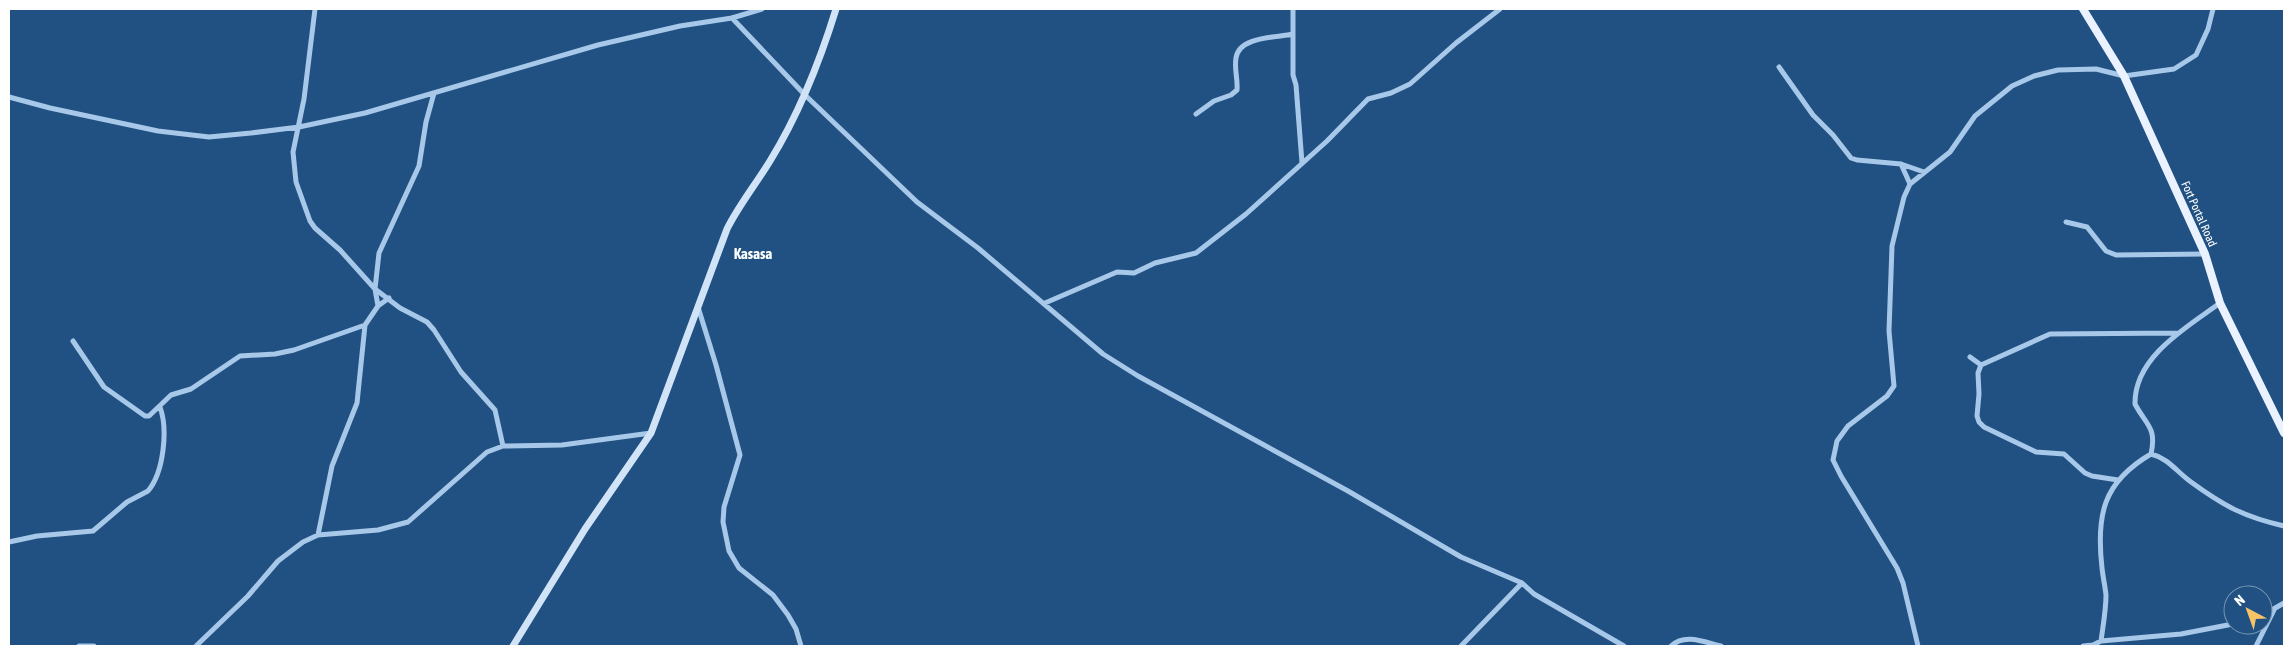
<svg xmlns="http://www.w3.org/2000/svg" width="2293" height="655" font-family="'Asap Condensed',sans-serif">
	<rect width="100%" height="100%" fill="#205182"/>
	<g fill="none" stroke-linecap="round" stroke-linejoin="round">
		<path stroke="#a7c8e9" stroke-width="5" d="M315 9 304 99 293 152 296 182 310 221 315 228 340 250 375 289 400 308 427 322 434 330 461 372 495 410 503 446
			M1293 9V75L1296 85 1302 163
			M732 18 805 95 917 202 978 248 1103 354 1138 376 1348 491 1461 557 1522 583 1534 594 1624 646
			M1779 67 1813 115 1833 135 1851 158 1857 160 1901 164 1924 172
			M9 97 50 108 158 131 209 137 251 133 299 127 365 113 598 45 680 26 732 18 762 9
			M1196 114 1214 101 1231 95 1237 90C1238 79 1234 69 1236 58 1239 36 1276 38 1293 34
			M1901 164 1910 184
			M2066 222 2087 227 2106 251 2116 255 2205 254
			M1045 303 1117 272 1134 273 1155 263 1196 253 1246 214 1327 141 1368 99 1391 93 1410 84 1456 43 1500 9
			M378 306 375 289 379 253 419 166 426 122 434 93
			M698 307 716 365 740 455 724 507 723 522 729 551 739 568 773 595 788 615 796 629 801 646
			M73 341 104 387 145 416H149L171 395 191 389 240 356 275 354 294 350 365 325
			M1970 357 1981 365 1978 373 1979 394 1977 416 1979 422 1984 427 2036 452 2064 454 2085 473 2092 476 2118 480
			M1981 365 2050 334 2179 333
			M2151 454C2168 458 2177 472 2191 482 2224 506 2244 517 2284 526
			M318 535 332 466 357 403 365 325 378 306 389 298
			M9 542 37 536 93 531 127 502 148 491C164 472 168 429 160 407
			M2263 615 2284 603
			M2101 641C2103 626 2106 610 2106 595 2105 586 2103 577 2102 568 2096 515 2103 482 2151 454 2157 427 2146 425 2135 404 2134 357 2187 327 2220 303
			M79 646H94
			M196 646 248 596 278 561 303 542 318 535 378 530 408 522 487 452 503 446 562 445 651 433
			M1461 646 1522 583
			M1671 646C1685 633 1704 642 1721 646
			M1918 646 1903 583 1897 568 1841 476 1833 460 1837 441 1848 426 1887 396 1894 386 1889 331 1892 246 1904 197 1910 184 1950 152 1975 116 2012 86 2034 76 2058 70 2096 69 2124 76 2174 69 2196 55 2208 29 2213 9
			M2083 646 2093 645 2101 641 2181 634 2233 624
			M2256 646 2274 610"/>
		<path stroke="#d1e4f7" stroke-width="7" d="M513 646 585 529 651 433 727 229C739 205 756 184 770 161 799 114 820 61 836 9"/>
		<path stroke="#e9f2fe" stroke-width="8" d="M2083 9 2124 76 2205 254 2220 303 2284 433"/>
	</g>
	<g text-anchor="middle" stroke-width="4" stroke-linejoin="round" paint-order="stroke">
		<g font-size="12" fill="#fff" stroke="#205182">
			<text transform="translate(2199 214) rotate(66)" y="4">Fort Portal Road</text>
		</g>
		<g font-size="15" font-weight="bold" fill="#fff" stroke="#205182">
			<text x="753" y="259">Kasasa</text>
		</g>
	</g>
	<rect width="2293" height="655" fill="none" stroke="#ffffff" stroke-width="20"/>
	<g transform="translate(2248 610) rotate(319)"><circle r="24" fill="#205182" stroke="#7997b4"/>
	<path d="M0-4L9 19L0 12L-9 19Z" fill="#f6c467"/>
	<text y="-8" font-size="14" font-weight="bold" text-anchor="middle" fill="#ffffff">N</text>
	</g>
</svg>
